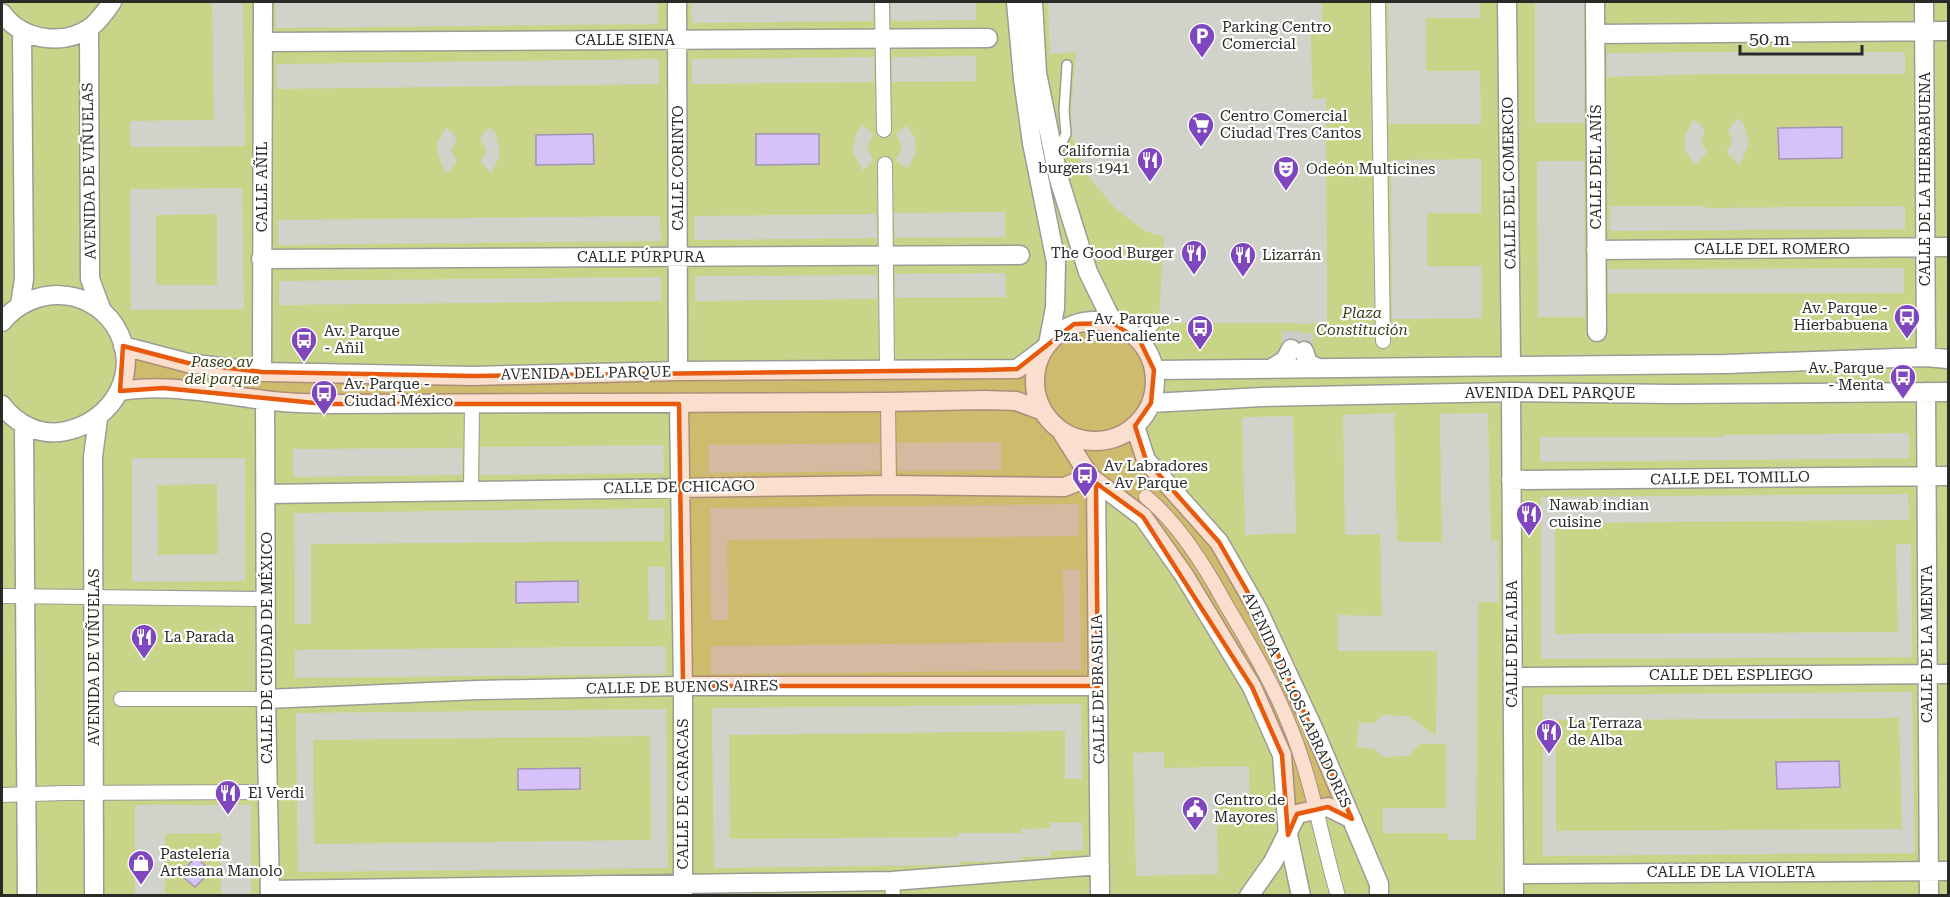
<svg xmlns="http://www.w3.org/2000/svg" width="1950" height="897" font-family="'Roboto Serif',serif">
	<rect width="100%" height="100%" fill="#f3f5ec"/>
	<path fill="#cad488" d="M2 2H1948V895L2 896Z"/>
	<path fill="#d6c2f8" stroke="#a294b9" stroke-width="1.5" d="M1842 127V158L1779 159 1778 128Z
		M593 134 594 164 536 165V135Z
		M756 134H819V164L756 165Z
		M578 581V602L516 603V582Z
		M1839 761 1840 787 1777 789 1776 762Z
		M580 768V789L518 790V769Z
		M196 857 211 871 195 887 180 874Z"/>
	<path fill="#d1d2c9" fill-rule="evenodd" d="M212 2H243L245 146 130 147V121L214 120Z
		M409 2H658V24L276 28V3Z
		M691 2H873V21L692 23Z
		M891 2H976V20L891 21Z
		M1048 2H1322V22L1310 23 1313 99 1326 98 1327 323H1162L1159 316 1164 237 1145 231 1115 208 1083 170 1072 135 1071 111 1076 52 1050 54Z
		M1388 2H1480V18H1426V71H1480L1481 124H1389Z
		M1535 2H1584V123H1535Z
		M1720 52H1905V74H1706L1607 77V53Z
		M976 56V81L892 82V57Z
		M874 57V82L692 84V59Z
		M659 59V84L277 89V64Z
		M1738 118 1744 125 1749 143 1740 165 1726 152 1732 143 1731 136 1728 130Z
		M1694 119 1705 130 1701 142 1707 152 1695 165 1685 150 1684 142 1686 133Z
		M863 125 873 134 867 147 873 160 863 171 854 155 853 147 857 131Z
		M907 125 915 138 916 146 915 155 907 169 896 160 902 147 896 134Z
		M446 127 457 138 451 150 457 162 447 173 442 166 437 150 438 142Z
		M490 127 496 134 500 150 499 158 491 173 481 162 486 150 480 138Z
		M1481 159V213H1427V266H1482V318L1392 319 1391 160Z
		M1537 161H1584L1585 317H1538Z
		M242 188 244 309 131 310 130 189ZM217 214V285H156V215Z
		M1610 206H1706V208L1905 206V229L1610 231Z
		M1005 212V237L895 238 894 213Z
		M876 214 877 238 694 240V216Z
		M660 216 661 241 278 245V220Z
		M1904 268V293H1608V269Z
		M1005 273 1006 297 895 298V274Z
		M877 275V299L695 301V276Z
		M661 277V301L279 305V281Z
		M1394 413 1397 542H1442L1440 414 1488 413 1491 541 1498 540 1499 602H1478L1476 840H1447L1448 833H1383V808H1446V744H1420L1408 756 1383 757 1375 749 1357 747 1359 723H1375L1382 715 1408 716 1436 736 1437 651H1338V615L1382 616 1380 534 1345 535 1343 415Z
		M1293 416 1296 533 1245 535 1242 417Z
		M1909 433V458L1540 462V437H1725L1724 435Z
		M1001 442V470L898 471 897 443Z
		M879 443 880 471 709 473V445Z
		M663 445 664 473 480 475V447Z
		M462 448V475L293 477V449Z
		M132 458H245V581L132 582ZM217 484 218 554 158 555 157 485Z
		M1908 494 1909 520 1555 523V634L1898 632 1896 544H1911L1912 657 1541 659V497Z
		M1079 504V536L727 540 728 620H711L710 508Z
		M664 508V541L311 544V624H295L294 513Z
		M648 567H665V620H649Z
		M1063 569H1080L1081 670 711 674V646L1064 642Z
		M666 646V674L295 678V650Z
		M1912 692 1915 853 1543 856V695ZM1899 718 1902 829 1556 831V720Z
		M1081 704 1082 779H1065V731L729 735 730 839 958 837V833H1022V829L1050 828V823L1082 822 1083 850 1051 851V857H1022V860L1004 861 959 862V865H950L714 868 712 708Z
		M666 709 668 868 298 872 296 713ZM650 736 651 840 314 844 313 740Z
		M1164 752V768L1249 766 1250 805 1217 806 1218 874 1136 876 1133 753Z
		M135 805H251V896H221V833L165 834V896H135Z"/>
	<g fill="none" stroke-linecap="round" stroke-linejoin="round">
		<path stroke="#cbccc5" stroke-width="18" stroke-dasharray="18 9" stroke-linecap="butt" d="M1291 349V323
			M1304 351V323"/>
		<g stroke="#9b9c94" stroke-width="12">
			<path id="service" d="M1056 154 1066 134 1064 111 1067 65"/>
		</g>
		<g stroke="#9b9c94" stroke-width="16">
			<path id="pedestrian" d="M882 2 884 130
				M1378 2 1383 341
				M885 164 887 371
				M1138 339 1153 323
				M888 402 889 485
				M471 490 472 405
				M1146 497C1177 522 1206 568 1225 603 1248 642 1272 681 1289 724 1312 779 1321 838 1338 896
				M2 596 267 599
				M121 699H266
				M2 795 64 793 267 792
				M892 881 893 896"/>
		</g>
		<g stroke="#9b9c94" stroke-width="21">
			<path id="minor" d="M677 2 678 371
				M1016 2 1023 79 1032 143 1056 262 1055 308 1048 344
				M1033 2 1037 73 1058 176 1088 272 1113 323
				M1507 2 1511 365
				M1595 2 1597 332
				M1924 2 1926 357
				M2 13C21 40 63 47 91 27 100 20 106 11 112 2
				M89 28 90 279 102 311
				M1595 34 1948 31
				M263 42 988 38
				M1596 250 1948 247
				M261 259 1020 255
				M20 305 24 279 22 31
				M1035 381a60 60 0 1 1 120 0a60 60 0 1 1-120 0Z
				M2 322C31 286 88 285 115 326 143 371 113 421 66 431 41 437 16 424 2 405
				M123 346 188 363 262 372 472 376 678 371 1017 369 1045 348
				M1304 351 1308 363 1318 368
				M1272 368 1285 360 1291 349
				M1154 370 1726 364 1926 357 1948 359
				M262 372 263 2
				M120 391C168 383 216 394 264 400 284 403 305 403 325 404L888 402 984 400 1016 401 1043 411
				M1511 392 1514 896
				M1926 392 1929 896
				M265 401 266 699 270 896
				M1151 403 1262 397 1511 392 1672 394 1948 392
				M679 404 683 686V894
				M24 425 27 896
				M1135 426 1146 460 1219 542 1258 610 1314 730 1379 884V896
				M1061 431 1090 477 1143 517 1184 575 1252 687 1282 755 1288 835 1301 896
				M1511 480 1948 476
				M1096 483 1100 896
				M267 494 889 485 1064 487 1090 477
				M1513 677 1948 674
				M266 699 478 690 683 686H1098
				M1514 874 1948 871
				M270 890 892 881 1100 865
				M94 896 93 457 98 419
				M1249 896 1273 862 1297 814 1328 807 1352 819"/>
		</g>
		<use href="#service" stroke="#fff" stroke-width="9"/>
		<use href="#pedestrian" stroke="#fff" stroke-width="14"/>
		<use href="#minor" stroke="#fff" stroke-width="18"/>
	</g>
	<path fill="#e8590c" fill-opacity="0.2" stroke="#e8590c" stroke-width="4.5" stroke-linejoin="round" d="M1113 323 1140 341 1154 370 1151 403 1135 426 1146 460 1219 542 1258 610 1352 819 1328 807 1297 814 1288 835 1282 755 1252 687 1143 517 1096 483 1098 686H683L679 404H325L163 388 120 391 123 346 188 363 262 372 472 376 983 370 1017 369 1074 324Z"/>
	<defs>
		<g id="parking-pin" transform="scale(1.35)"><path d="M0 17L-7.5 6A9.5 9.5 0 1 1 7.5 6Z" fill="#7f47be" stroke="#fff"/><path d="M-3.5-5.5H1a3.5 3.5 0 0 1 0 7H-1V5.5H-3.5ZM-1-3.4V-.6H.8a1.4 1.4 0 0 0 0-2.8Z" fill="#fff"/></g>
		<g id="supermarket-pin" transform="scale(1.35)"><path d="M0 17L-7.5 6A9.5 9.5 0 1 1 7.5 6Z" fill="#7f47be" stroke="#fff"/><path d="M-6-5.5h2.5l.6 2H6L4.5 2H-2.5L-4.4-4H-6ZM-1.5 3.2a1.3 1.3 0 1 0 .1 0ZM3 3.2a1.3 1.3 0 1 0 .1 0Z" fill="#fff"/></g>
		<g id="restaurant-pin" transform="scale(1.35)"><path d="M0 17L-7.5 6A9.5 9.5 0 1 1 7.5 6Z" fill="#7f47be" stroke="#fff"/><path d="M-5-6h1v4h1v-4h1v4h1v-4h1v5L-1.5 .5V6h-2V.5L-5-1ZM5-6V6H3V1.5H1.5Q1.5-4 5-6Z" fill="#fff"/></g>
		<g id="theatre-pin" transform="scale(1.35)"><path d="M0 17L-7.5 6A9.5 9.5 0 1 1 7.5 6Z" fill="#7f47be" stroke="#fff"/><path d="M-5-5.5Q0-4 5-5.5V0Q5 5 0 6Q-5 5-5 0ZM-3.3-2.5H-1v1.5H-3.3ZM1-2.5H3.3v1.5H1ZM-2.8 1Q0 5.5 2.8 1Z" fill="#fff"/></g>
		<g id="bus-pin" transform="scale(1.35)"><path d="M0 17L-7.5 6A9.5 9.5 0 1 1 7.5 6Z" fill="#7f47be" stroke="#fff"/><path d="M-5-6H5V4H4V6H2V4H-2V6H-4V4H-5ZM-3.5-4V0h7V-4ZM-3.5 1.2v1.5H-2V1.2ZM2 1.2v1.5H3.5V1.2Z" fill="#fff"/></g>
		<g id="civic-pin" transform="scale(1.35)"><path d="M0 17L-7.5 6A9.5 9.5 0 1 1 7.5 6Z" fill="#7f47be" stroke="#fff"/><path d="M-.6-6.5H3V-4.5H.6V-3L4-1V1h2V6H-6V1h2V-1L-.6-3ZM-1.2 2.5V6h2.4V2.5Z" fill="#fff"/></g>
		<g id="shop-pin" transform="scale(1.35)"><path d="M0 17L-7.5 6A9.5 9.5 0 1 1 7.5 6Z" fill="#7f47be" stroke="#fff"/><path d="M-5-2.5h2.3a2.7 3.5 0 0 1 5.4 0H5L5.5 6h-11ZM-1.5-2.5h3a1.5 2.3 0 0 0-3 0Z" fill="#fff"/></g>
	</defs>
	<g fill-rule="evenodd">
		<use href="#parking-pin" x="1202" y="36"/>
		<use href="#supermarket-pin" x="1201" y="125"/>
		<use href="#restaurant-pin" x="1150" y="160"/>
		<use href="#theatre-pin" x="1286" y="169"/>
		<use href="#restaurant-pin" x="1194" y="253"/>
		<use href="#restaurant-pin" x="1243" y="255"/>
		<use href="#bus-pin" x="1907" y="317"/>
		<use href="#bus-pin" x="1200" y="328"/>
		<use href="#bus-pin" x="304" y="340"/>
		<use href="#bus-pin" x="1903" y="377"/>
		<use href="#bus-pin" x="324" y="393"/>
		<use href="#bus-pin" x="1085" y="475"/>
		<use href="#restaurant-pin" x="1529" y="514"/>
		<use href="#restaurant-pin" x="144" y="637"/>
		<use href="#restaurant-pin" x="1549" y="732"/>
		<use href="#restaurant-pin" x="228" y="793"/>
		<use href="#civic-pin" x="1195" y="809"/>
		<use href="#shop-pin" x="141" y="863"/>
	</g>
	<g text-anchor="middle" stroke-width="4.5" stroke-linejoin="round" paint-order="stroke">
		<g font-size="15" fill="#2a2a27" stroke="#fff" text-anchor="start">
			<text x="1222" y="32">Parking Centro<tspan x="1222" dy="17">Comercial</tspan></text>
			<text x="1220" y="121">Centro Comercial<tspan x="1220" dy="17">Ciudad Tres Cantos</tspan></text>
			<text x="1130" y="156" text-anchor="end">California<tspan x="1130" dy="17">burgers 1941</tspan></text>
			<text x="1306" y="174">Odeón Multicines</text>
			<text x="1174" y="258" text-anchor="end">The Good Burger</text>
			<text x="1262" y="260">Lizarrán</text>
			<text x="1888" y="313" text-anchor="end">Av. Parque -<tspan x="1888" dy="17">Hierbabuena</tspan></text>
			<text x="1180" y="324" text-anchor="end">Av. Parque -<tspan x="1180" dy="17">Pza. Fuencaliente</tspan></text>
			<text x="324" y="336">Av. Parque<tspan x="324" dy="17">- Añil</tspan></text>
			<text x="1884" y="373" text-anchor="end">Av. Parque<tspan x="1884" dy="17">- Menta</tspan></text>
			<text x="344" y="389">Av. Parque -<tspan x="344" dy="17">Ciudad México</tspan></text>
			<text x="1104" y="471">Av Labradores<tspan x="1104" dy="17">- Av Parque</tspan></text>
			<text x="1549" y="510">Nawab indian<tspan x="1549" dy="17">cuisine</tspan></text>
			<text x="164" y="642">La Parada</text>
			<text x="1568" y="728">La Terraza<tspan x="1568" dy="17">de Alba</tspan></text>
			<text x="248" y="798">El Verdi</text>
			<text x="1214" y="805">Centro de<tspan x="1214" dy="17">Mayores</tspan></text>
			<text x="160" y="859">Pastelería<tspan x="160" dy="17">Artesana Manolo</tspan></text>
		</g>
		<g font-size="15" fill="#2a2a27" stroke="#fff">
			<text x="625" y="45">CALLE SIENA</text>
			<text transform="translate(1596 167) rotate(-90)" y="5">CALLE DEL ANÍS</text>
			<text transform="translate(678 168) rotate(-90)" y="5">CALLE CORINTO</text>
			<text transform="translate(89 171) rotate(-91)" y="5">AVENIDA DE VIÑUELAS</text>
			<text transform="translate(1925 179) rotate(-90)" y="5">CALLE DE LA HIERBABUENA</text>
			<text transform="translate(1509 183) rotate(-91)" y="5">CALLE DEL COMERCIO</text>
			<text transform="translate(262 187) rotate(-90)" y="5">CALLE AÑIL</text>
			<text x="1772" y="254">CALLE DEL ROMERO</text>
			<text x="641" y="262">CALLE PÚRPURA</text>
			<text transform="translate(586 373) rotate(-1)" y="5">AVENIDA DEL PARQUE</text>
			<text x="1550" y="398">AVENIDA DEL PARQUE</text>
			<text transform="translate(1730 478) rotate(-1)" y="5">CALLE DEL TOMILLO</text>
			<text transform="translate(679 487) rotate(-1)" y="5">CALLE DE CHICAGO</text>
			<text transform="translate(1512 644) rotate(-90)" y="5">CALLE DEL ALBA</text>
			<text transform="translate(1927 644) rotate(-90)" y="5">CALLE DE LA MENTA</text>
			<text transform="translate(267 648) rotate(-90)" y="5">CALLE DE CIUDAD DE MÉXICO</text>
			<text transform="translate(94 657) rotate(-90)" y="5">AVENIDA DE VIÑUELAS</text>
			<text x="1731" y="680">CALLE DEL ESPLIEGO</text>
			<text transform="translate(682 687) rotate(-1)" y="5">CALLE DE BUENOS AIRES</text>
			<text transform="translate(1098 689) rotate(-91)" y="5">CALLE DE BRASILIA</text>
			<text transform="translate(1297 700) rotate(65)" y="5">AVENIDA DE LOS LABRADORES</text>
			<text transform="translate(683 794) rotate(-90)" y="5">CALLE DE CARACAS</text>
			<text x="1731" y="877">CALLE DE LA VIOLETA</text>
		</g>
		<g font-size="15" font-style="italic" fill="#3a3f14" stroke="#fff">
			<text x="1362" y="318">Plaza<tspan x="1362" dy="17">Constitución</tspan></text>
			<text x="222" y="367">Paseo av<tspan x="222" dy="17">del parque</tspan></text>
		</g>
	</g>
	<rect width="1950" height="897" fill="none" stroke="#2a2a27" stroke-width="6"/>
	<path d="M1740 45v9h122v-9" fill="none" stroke="#2a2a27" stroke-width="3"/>
	<text x="1749" y="45" font-size="18" fill="#2a2a27" stroke="#ffffff" stroke-width="4.5" paint-order="stroke">50 m</text>
</svg>
